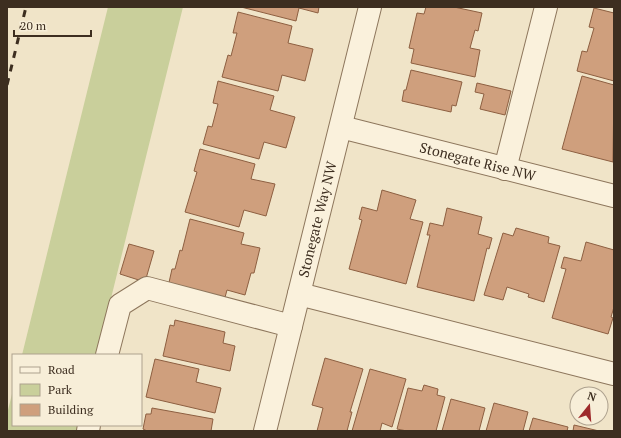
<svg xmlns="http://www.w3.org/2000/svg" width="621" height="438" font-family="'PT Serif',serif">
	<rect width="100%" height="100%" fill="#f0e4c8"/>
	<path fill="#c9cf9b" d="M108 7H183L97 355H22Z
		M13 390V425H78L77 431H7V414Z"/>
	<path fill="#cf9f7d" stroke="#8d5f41" d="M241 7H319L318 13 299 8 296 21Z
		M426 7H454L482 13 478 31 475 30 470 48 480 50 475 77 411 63 414 49 409 48 417 13 424 14Z
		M594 8 614 13V81L577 71 582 51 587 52 594 28 589 27Z
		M238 12 292 26 288 43 313 49 305 81 282 75 278 91 222 77 228 55 231 56 237 33H233Z
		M411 70 462 82 456 106 452 105 451 112 402 101 404 90H406Z
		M582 76 614 85 613 162 562 149Z
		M218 81 274 96 270 110 295 117 286 148 264 142 259 159 203 144 208 126 212 127 218 104 213 103Z
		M477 83 511 91 505 115 480 109 484 94 475 92Z
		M200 149 255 164 251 179 275 184 266 216 244 210 239 227 185 212 197 172 194 171Z
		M382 190 416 200 410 219 423 222 406 284 349 269 362 220 359 219 362 207 377 211Z
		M447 208 482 217 478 234 492 238 489 249 487 248 474 301 417 287 430 235H427L430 223 443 226Z
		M190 219 244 233 241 244 260 248 254 273H251L245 295 227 290 224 301 168 287 172 269H175L180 250 182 251Z
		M516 228 549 237 548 243 560 246 544 302 528 297 529 294 507 287 503 300 484 295 503 233 513 236Z
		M586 242 614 250V307L611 317 613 318 608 334 552 318 566 269 561 268 564 257 581 261Z
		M129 244 154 251 145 282 120 274Z
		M175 320 225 332 223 343 235 346 230 371 163 356 170 325 174 326Z
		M325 358 363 369 350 412H352L347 431H317L323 408 312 405Z
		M155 359 199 369 196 382 221 388 215 413 146 397Z
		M370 369 406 379 392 427 382 423 380 431H352Z
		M424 385 438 389 437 395 445 397 436 431H407L397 429 408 388 422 391Z
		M451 399 485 408 479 431H442Z
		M494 403 528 412 523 431H486Z
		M152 408 213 419 211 431H147L143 429 146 414H151Z
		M533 418 568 427 567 431H529Z
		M574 425 599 431H573Z"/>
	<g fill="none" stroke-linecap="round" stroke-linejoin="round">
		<g stroke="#8d765c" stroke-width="24">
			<g id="minor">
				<path id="s1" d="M341 127 614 196"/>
				<path d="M505 169 546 7"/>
				<path d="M299 294 614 374"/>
				<path d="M107 355 120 305 147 288 291 326"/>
				<path d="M88 431 89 425"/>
				<path id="s2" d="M265 431 370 7"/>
			</g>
		</g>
		<use href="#minor" stroke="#faf1dc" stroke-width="22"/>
		<path stroke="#3d2e20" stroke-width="3" stroke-dasharray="7 7" stroke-linecap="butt" d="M7 85 26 7"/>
	</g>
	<g text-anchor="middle" stroke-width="4" stroke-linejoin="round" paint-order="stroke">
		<g font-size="14" fill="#3d2e20" stroke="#f7eed8">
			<text dy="5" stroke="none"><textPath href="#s1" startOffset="141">Stonegate Rise NW</textPath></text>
			<text dy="5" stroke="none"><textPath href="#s2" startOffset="218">Stonegate Way NW</textPath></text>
		</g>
	</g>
	<rect width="621" height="438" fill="none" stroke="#3d2e20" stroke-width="16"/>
	<rect x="12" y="354" width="130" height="72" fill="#f7eed8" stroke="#ada18e"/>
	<rect x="20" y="367" width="20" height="6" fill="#faf1dc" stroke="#ada18e"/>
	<text x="48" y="374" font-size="12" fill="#3d2e20">Road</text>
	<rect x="20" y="384" width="20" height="12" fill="#c9cf9b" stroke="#ada18e"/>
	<text x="48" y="394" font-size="12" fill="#3d2e20">Park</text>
	<rect x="20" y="404" width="20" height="12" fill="#cf9f7d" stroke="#ada18e"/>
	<text x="48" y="414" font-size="12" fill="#3d2e20">Building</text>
	<g transform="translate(589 406) rotate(17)"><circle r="19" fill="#f7eed8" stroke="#ada18e"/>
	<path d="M0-3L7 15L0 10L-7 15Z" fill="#9e2a2b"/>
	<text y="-6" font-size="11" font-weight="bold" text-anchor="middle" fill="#3d2e20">N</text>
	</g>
	<path d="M14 30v6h77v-6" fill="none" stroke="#3d2e20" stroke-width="2"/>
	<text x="20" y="30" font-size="12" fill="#3d2e20" stroke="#f7eed8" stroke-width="3" paint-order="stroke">20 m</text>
</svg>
